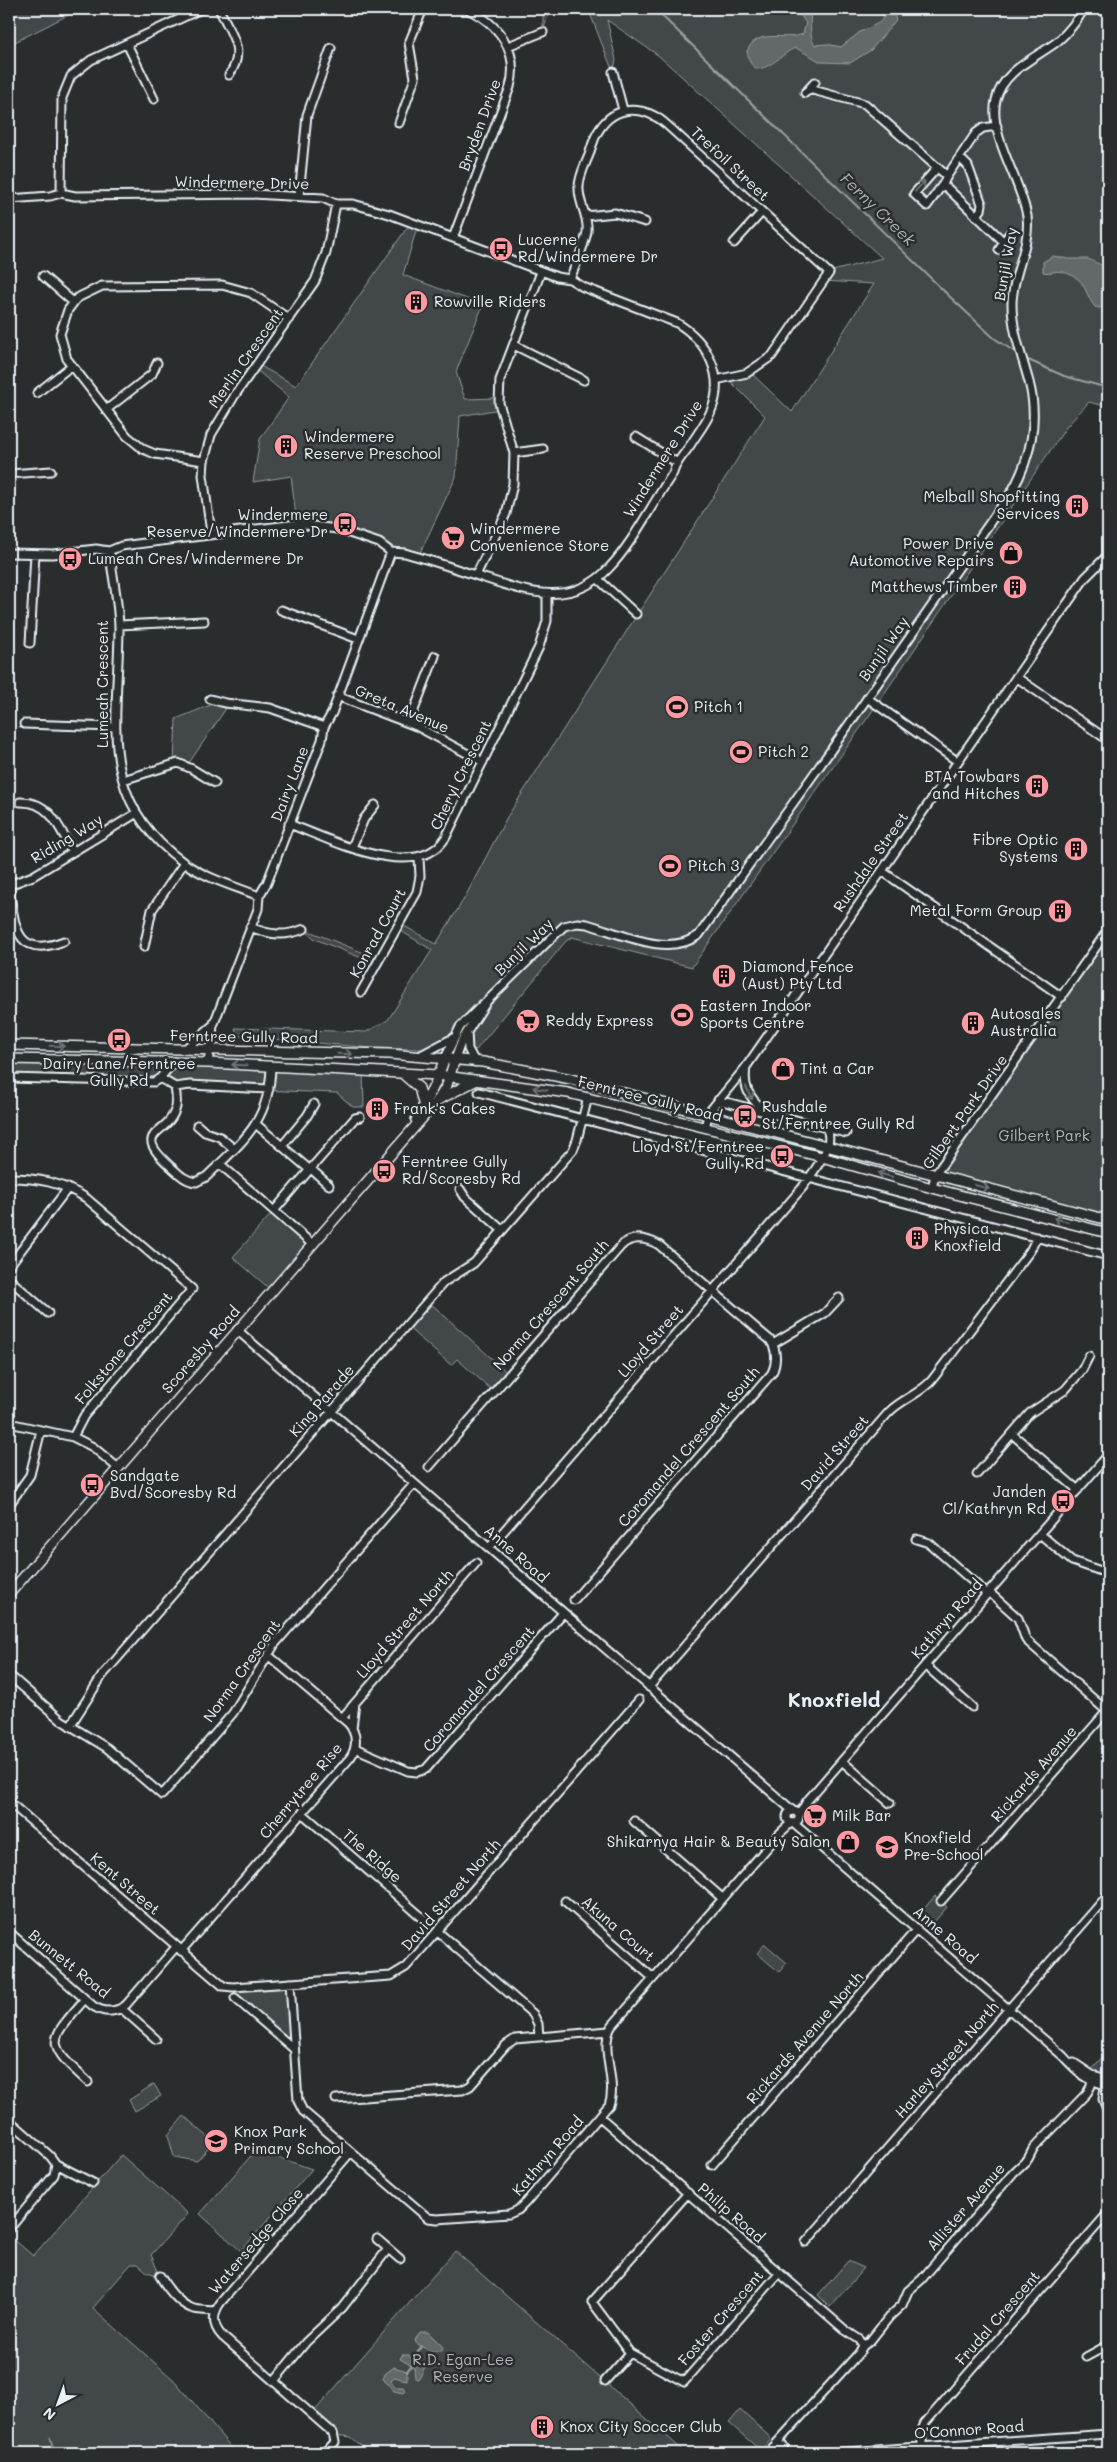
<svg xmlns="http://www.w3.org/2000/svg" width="1117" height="2462" font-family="Mali,sans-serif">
	<rect width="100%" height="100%" fill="#2a2d2e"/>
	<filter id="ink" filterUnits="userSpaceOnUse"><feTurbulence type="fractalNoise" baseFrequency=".02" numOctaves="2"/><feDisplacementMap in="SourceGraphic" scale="10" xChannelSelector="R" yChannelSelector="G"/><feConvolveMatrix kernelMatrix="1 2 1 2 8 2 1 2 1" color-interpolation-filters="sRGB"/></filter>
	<g filter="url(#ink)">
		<path fill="#424648" stroke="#959ca0" d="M9 9H80L9 45Z
			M547 9H555L547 18 543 32V14Z
			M586 9H1108V407L1089 402 1067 426 871 713 692 967 572 937 566 941 476 1050 373 1048 238 1036 235 1028 366 1032 388 1020 432 950 396 928 399 923 436 944 464 899 507 817 765 416 727 378 750 372 792 412 874 284 823 281 829 272 882 258 659 56 607 20 616 60 613 72 589 11Z
			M411 222 418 224 403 275 483 305 456 372 465 399 499 398 500 409 460 416 456 477 418 557 397 552 358 536 297 524 291 476 253 482 260 439 289 397 254 368 257 364 296 386Z
			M218 702 229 704 187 766 174 763 176 719Z
			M304 929 379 959 376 964 315 939Z
			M1108 930V1220L935 1175Z
			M9 1059 363 1072 364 1107H353L337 1093 178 1087 157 1080 9 1078Z
			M274 1211 311 1243 271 1290 233 1257Z
			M428 1301 509 1374 494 1392 457 1359 451 1365 406 1326Z
			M935 1896 947 1907 929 1928 917 1917Z
			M765 1944 787 1963 779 1972 757 1953Z
			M290 1983 294 2049 235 1998 233 1987Z
			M1106 2053 1108 2055V2079L1088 2073Z
			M154 2084 161 2096 135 2111 129 2100Z
			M184 2116 214 2142 197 2161 174 2157 168 2135Z
			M256 2150 312 2169 241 2251 200 2214Z
			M121 2155 188 2214 151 2255 160 2276 147 2272 138 2264H131L93 2308 174 2380 236 2453H56L50 2437 53 2453H9V2235L33 2256Z
			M455 2251 686 2453H370L351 2437 334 2435 312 2414Z
			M848 2261 864 2268 830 2307 818 2295Z
			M740 2410 771 2438 761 2451 729 2423Z"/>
		<path fill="#63686b" stroke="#989fa3" d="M796 9H812C809 15 810 41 815 45L826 44 841 47 860 32 879 23 884 17 881 9H892L896 20 871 50 850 63 821 62 796 48C783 50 753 91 747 51 758 27 783 42 803 34L806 23Z
			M1053 256 1068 259H1088L1108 268V305L1099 308 1095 307C1083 292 1088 279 1063 272 1055 270 1051 274 1043 272V262Z
			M420 2332H428L443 2347 442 2351H429L416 2343 415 2340Z
			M402 2355H409L426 2365 419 2379 415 2378 414 2367 400 2359Z
			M394 2367 407 2371V2380L394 2377 391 2380 395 2387H403L405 2391 403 2393 394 2391 383 2379 385 2374Z"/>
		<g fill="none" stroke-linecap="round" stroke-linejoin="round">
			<path stroke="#989fa3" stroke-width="2" d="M655 9 948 295 994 338 1018 354
				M1026 359 1064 376 1108 388
				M414 2358 421 2347
				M407 2371 412 2365"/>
			<g stroke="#e8f1f8" stroke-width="11">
				<path id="minor" d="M219 9C230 32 247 51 229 75
					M127 44 154 99
					M508 46 543 32
					M613 72 623 110
					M809 89 865 104 947 176 976 133 983 128 997 126
					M805 93 815 82
					M399 123 415 78 409 43 423 9
					M960 158 968 166 982 204 981 210 976 216
					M937 168 914 194 927 206 943 184
					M947 176 943 184 1004 242
					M61 193 62 98 71 76 91 60 201 9
					M299 196 307 115 331 48
					M9 199 50 196 61 193 75 196 253 194 323 198 336 204H353L389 214 557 277 570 279 583 287 677 323C707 341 726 376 711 411 706 423 697 434 691 444 684 455 676 461 673 473 653 502 633 543 609 568 570 610 524 591 478 576 454 568 430 560 405 553L391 552 379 543 337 529 297 524 121 546 109 551 96 549 53 554 9 553
					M586 216 615 213 645 222
					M453 238 510 87C520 51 498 23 467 9
					M734 243 762 212
					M999 250 1009 234
					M43 276 73 302
					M570 279C576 264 584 247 587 232 589 216 578 203 579 187 579 176 585 165 589 155 592 146 594 137 599 130 616 103 646 106 667 125L829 273 772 356 747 373 716 380
					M514 345 584 380
					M37 393 71 366
					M106 410 152 374 157 363
					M636 437 676 462
					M514 453 543 449
					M204 461 155 454 143 449 127 436 67 359 60 334 68 310 77 298 102 286 222 285 251 293 289 319
					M9 474 51 471
					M211 533 203 475 204 461 211 435 235 395 315 281 326 253 336 204
					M109 551C113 576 118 601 119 626 119 718 94 798 183 862 205 878 234 886 259 896
					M476 575 506 514 513 484 514 453 499 403 500 380 541 272
					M598 579 636 614
					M281 610 358 639
					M119 625 204 621
					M30 643 35 554
					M1016 677 1108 740
					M337 696 416 726 483 762
					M867 698 957 761
					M210 699 225 703 270 708 324 727
					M409 723 435 656
					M24 724 114 727
					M123 780 178 763 192 769 215 783
					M20 802C51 801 59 828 73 852
					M289 824C328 838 417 885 446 837L539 647 547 621V595
					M352 847 364 819 375 805
					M882 871 1062 997
					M9 885 33 876 137 813
					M9 888C15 924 14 960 64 941
					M250 927C270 935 284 937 304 929
					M144 947 152 910 184 863
					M361 992 417 892 420 876 419 858
					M467 1032 468 1049 475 1062
					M185 1049 212 1026
					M419 1056 453 1038
					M445 1058 460 1027 483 1004
					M455 1059 462 1040 487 1001 564 926 577 923 587 924C620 933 668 958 699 935L831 750 1012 491C1031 458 1039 419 1029 382 1022 356 1012 331 1012 304 1012 274 1031 246 1027 216 1021 180 988 135 996 100 1003 70 1036 58 1058 41 1068 32 1077 21 1084 9
					M208 1063 213 1026 258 909 259 896 267 883 322 740 324 727 332 713 391 552
					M746 1067C743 1086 748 1097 763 1109
					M9 1078 154 1082 160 1078 174 1062
					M160 1078 175 1087 190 1085 269 1089
					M175 1087C176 1093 177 1101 176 1107 169 1137 129 1129 170 1166 178 1173 185 1181 196 1182L206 1177C243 1141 270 1121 271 1066
					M479 1092 1108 1256
					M718 1100 846 1133
					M197 1125 205 1132 220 1137 234 1149
					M257 1125 310 1170
					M705 1127 709 1112 746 1067 1085 578 1108 555
					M282 1146 307 1116 314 1104
					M220 1164 311 1243
					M311 1169 329 1185
					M9 1178C38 1178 61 1182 86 1198L192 1289 84 1416 73 1437
					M300 1181 355 1118 360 1117
					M932 1188 935 1175 1108 930
					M460 1189 465 1197 502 1230
					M274 1211 296 1185
					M9 1266 68 1188
					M9 1279 48 1313
					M237 1330 793 1811
					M773 1344 825 1313 839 1298
					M9 1423 73 1437 93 1447 118 1468
					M1012 1434 1078 1490
					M429 1467 621 1246C632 1235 646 1238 659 1245L770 1340C777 1349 777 1363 772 1373L574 1600
					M977 1474 1030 1413 1065 1390 1082 1370 1089 1356
					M9 1505 30 1475 41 1430
					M1040 1534 1072 1561 1101 1571
					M916 1539 929 1543 987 1594
					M489 1548 802 1188C811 1174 839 1143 825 1127
					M989 1592 1018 1618 1026 1640 1108 1712
					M925 1665 972 1707
					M9 1675 61 1720 107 1748 162 1795 233 1713 275 1644 414 1484
					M649 1687 889 1412C902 1399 920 1394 932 1380L1030 1251 1037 1237
					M342 1718 476 1563
					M70 1726 102 1676 444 1282 474 1263 573 1150 577 1140 588 1097
					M352 1729 355 1703
					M355 1748 408 1771 417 1772 426 1769 563 1613
					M842 1761 890 1803
					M9 1802 223 1986 233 1987 391 1976 406 1967 639 1700
					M787 1817a6 6 0 1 1 12 0a6 6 0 1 1-12 0Z
					M302 1813 425 1920
					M799 1815 807 1801 1108 1455
					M634 1821 722 1898
					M793 1823 1063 2056C1077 2071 1087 2082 1108 2085
					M565 1901 653 1978
					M941 1901 1108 1710
					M9 1932 93 2006C104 2013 115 2013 126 2005L176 1947
					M438 1932 533 2014 538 2024 539 2036
					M181 1951 350 1758C358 1747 357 1733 348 1723L268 1655
					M290 1983 298 2101 303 2111 428 2218 437 2219 509 2214 518 2210 526 2202 609 2105C618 2081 599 2050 611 2027L780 1833 791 1823
					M235 1998 294 2049
					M85 1999C48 2042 44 2042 88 2082
					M121 2008 156 2039
					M1074 2063 1092 2075 1108 2079
					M1106 2082 1103 2099 1108 2112
					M336 2099 462 2090 470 2086 506 2045 515 2039 609 2031
					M600 2117 845 2330 860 2340 863 2346
					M9 2120 50 2156 56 2164 93 2183
					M712 2165 917 1929
					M688 2193 592 2302 630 2353 684 2382 779 2273
					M9 2229 54 2175 56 2164
					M377 2239 400 2259
					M806 2242 1108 1895
					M160 2276C166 2287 178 2303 191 2308 198 2311 208 2310 215 2311
					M1086 2357 1108 2345
					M274 2381 306 2342 342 2308 388 2249
					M605 2381 630 2353
					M775 2445 859 2353 863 2346 870 2341 889 2317 902 2305 908 2291 921 2280 1014 2172 1028 2159 1033 2149 1087 2093 1091 2086 1092 2075
					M922 2446V2430L925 2423 1108 2213
					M325 2453 335 2442 333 2433 222 2336C212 2325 212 2314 221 2302L351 2152
					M771 2453 772 2448 777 2444 783 2446 785 2453
					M833 2453 1108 2434"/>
			</g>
			<g stroke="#e8f1f8" stroke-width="12">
				<path id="major" d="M9 1045 389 1054 483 1062 571 1079 1108 1220
					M9 1059 208 1063 438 1075 568 1093 822 1157 932 1188 1108 1233
					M403 1074 419 1088 423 1103
					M440 1099 477 1080
					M416 1120 435 1084 445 1058
					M9 1594 438 1100 447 1085 455 1059"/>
			</g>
			<use href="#minor" stroke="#2a2d2e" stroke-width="7"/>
			<use href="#major" stroke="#2a2d2e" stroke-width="9"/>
		</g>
		<defs><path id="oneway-shaft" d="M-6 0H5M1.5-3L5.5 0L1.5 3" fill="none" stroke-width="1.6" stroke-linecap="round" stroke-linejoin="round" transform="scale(1.25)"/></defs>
		<g stroke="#6c7275">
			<use href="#oneway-shaft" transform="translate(920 186) rotate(-49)"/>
			<use href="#oneway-shaft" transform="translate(57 1046) rotate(1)"/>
			<use href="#oneway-shaft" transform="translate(345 1054) rotate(2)"/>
			<use href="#oneway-shaft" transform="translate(239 1065) rotate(-177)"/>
			<use href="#oneway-shaft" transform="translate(540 1089) rotate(-171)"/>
			<use href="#oneway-shaft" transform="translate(749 1093) rotate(64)"/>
			<use href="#oneway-shaft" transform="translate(885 1175) rotate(-164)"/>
			<use href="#oneway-shaft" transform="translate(982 1187) rotate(15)"/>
			<use href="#oneway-shaft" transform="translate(1061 1220) rotate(-165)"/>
		</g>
	</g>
	<defs>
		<g id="bus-disc" transform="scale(1.25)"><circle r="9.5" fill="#ff9aa2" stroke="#2a2d2e"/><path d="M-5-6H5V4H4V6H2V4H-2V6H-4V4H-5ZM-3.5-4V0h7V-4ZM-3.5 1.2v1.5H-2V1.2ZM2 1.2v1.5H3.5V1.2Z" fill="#111"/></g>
		<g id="building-disc" transform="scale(1.25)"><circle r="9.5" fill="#ff9aa2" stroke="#2a2d2e"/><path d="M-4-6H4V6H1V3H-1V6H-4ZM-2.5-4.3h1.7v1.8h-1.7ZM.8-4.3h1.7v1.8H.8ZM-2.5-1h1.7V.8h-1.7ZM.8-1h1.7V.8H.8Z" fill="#111"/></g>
		<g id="supermarket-disc" transform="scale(1.25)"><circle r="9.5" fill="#ff9aa2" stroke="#2a2d2e"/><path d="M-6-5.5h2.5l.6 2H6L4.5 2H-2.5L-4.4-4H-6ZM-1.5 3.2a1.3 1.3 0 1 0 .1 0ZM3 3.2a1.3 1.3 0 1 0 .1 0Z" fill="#111"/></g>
		<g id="shop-disc" transform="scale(1.25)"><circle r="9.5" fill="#ff9aa2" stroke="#2a2d2e"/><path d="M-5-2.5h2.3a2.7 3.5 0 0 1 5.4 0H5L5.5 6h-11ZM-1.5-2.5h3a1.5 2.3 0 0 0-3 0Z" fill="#111"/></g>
		<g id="stadium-disc" transform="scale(1.25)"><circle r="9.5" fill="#ff9aa2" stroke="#2a2d2e"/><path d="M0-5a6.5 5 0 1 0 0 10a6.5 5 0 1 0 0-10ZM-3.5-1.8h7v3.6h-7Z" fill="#111"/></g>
		<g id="school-disc" transform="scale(1.25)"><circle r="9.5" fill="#ff9aa2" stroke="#2a2d2e"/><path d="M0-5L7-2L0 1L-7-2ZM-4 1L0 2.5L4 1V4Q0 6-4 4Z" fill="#111"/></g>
	</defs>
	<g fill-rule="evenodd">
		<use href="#bus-disc" x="501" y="249"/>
		<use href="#building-disc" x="416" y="302"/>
		<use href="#building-disc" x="286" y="446"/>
		<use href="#building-disc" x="1077" y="506"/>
		<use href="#bus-disc" x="345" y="524"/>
		<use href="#supermarket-disc" x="453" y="538"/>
		<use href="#shop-disc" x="1011" y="553"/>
		<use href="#bus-disc" x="70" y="559"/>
		<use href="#building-disc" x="1015" y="587"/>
		<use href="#stadium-disc" x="677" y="707"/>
		<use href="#stadium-disc" x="741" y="752"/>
		<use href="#building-disc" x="1037" y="786"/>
		<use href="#building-disc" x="1076" y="849"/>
		<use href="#stadium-disc" x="670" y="866"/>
		<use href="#building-disc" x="1060" y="911"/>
		<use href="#building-disc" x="724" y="976"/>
		<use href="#stadium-disc" x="682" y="1015"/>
		<use href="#supermarket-disc" x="528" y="1021"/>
		<use href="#building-disc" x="973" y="1023"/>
		<use href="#bus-disc" x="119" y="1040"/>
		<use href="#shop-disc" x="783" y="1069"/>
		<use href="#building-disc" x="377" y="1109"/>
		<use href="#bus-disc" x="745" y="1116"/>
		<use href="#bus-disc" x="782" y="1156"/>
		<use href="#bus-disc" x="384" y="1171"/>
		<use href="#building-disc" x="917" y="1238"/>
		<use href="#bus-disc" x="92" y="1485"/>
		<use href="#bus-disc" x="1063" y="1501"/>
		<use href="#supermarket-disc" x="815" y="1816"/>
		<use href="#shop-disc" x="848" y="1842"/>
		<use href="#school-disc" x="887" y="1847"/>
		<use href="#school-disc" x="216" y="2141"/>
		<use href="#building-disc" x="542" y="2427"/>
	</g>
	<g text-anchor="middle" stroke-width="5" stroke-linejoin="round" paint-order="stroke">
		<g font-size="15" fill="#e8f1f8" stroke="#2a2d2e">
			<text transform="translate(480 125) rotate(-70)" y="5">Bryden Drive</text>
			<text transform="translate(730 164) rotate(43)" y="5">Trefoil Street</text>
			<text transform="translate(242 183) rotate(1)" y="5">Windermere Drive</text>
			<text transform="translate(1006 264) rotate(-80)" y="5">Bunjil Way</text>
			<text transform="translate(246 358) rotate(-55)" y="5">Merlin Crescent</text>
			<text transform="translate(663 459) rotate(-58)" y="5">Windermere Drive</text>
			<text transform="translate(884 649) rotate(-55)" y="5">Bunjil Way</text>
			<text transform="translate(103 684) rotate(-90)" y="5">Lumeah Crescent</text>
			<text transform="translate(402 709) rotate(23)" y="5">Greta Avenue</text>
			<text transform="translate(461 775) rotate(-64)" y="5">Cheryl Crescent</text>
			<text transform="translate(290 784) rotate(-69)" y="5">Dairy Lane</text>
			<text transform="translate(67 839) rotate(-31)" y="5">Riding Way</text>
			<text transform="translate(871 862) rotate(-55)" y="5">Rushdale Street</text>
			<text transform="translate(378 933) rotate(-61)" y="5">Konrad Court</text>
			<text transform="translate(524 947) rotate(-44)" y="5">Bunjil Way</text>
			<text transform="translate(244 1037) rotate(1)" y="5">Ferntree Gully Road</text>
			<text transform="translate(650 1099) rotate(14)" y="5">Ferntree Gully Road</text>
			<text transform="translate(965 1112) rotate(-55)" y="5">Gilbert Park Drive</text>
			<text transform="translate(551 1305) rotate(-49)" y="5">Norma Crescent South</text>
			<text transform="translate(651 1341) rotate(-49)" y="5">Lloyd Street</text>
			<text transform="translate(124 1348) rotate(-50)" y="5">Folkstone Crescent</text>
			<text transform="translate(201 1350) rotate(-49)" y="5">Scoresby Road</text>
			<text transform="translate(322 1401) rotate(-49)" y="5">King Parade</text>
			<text transform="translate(689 1447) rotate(-49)" y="5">Coromandel Crescent South</text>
			<text transform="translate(835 1453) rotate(-49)" y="5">David Street</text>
			<text transform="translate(516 1554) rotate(41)" y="5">Anne Road</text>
			<text transform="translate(947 1619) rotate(-49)" y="5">Kathryn Road</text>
			<text transform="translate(405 1624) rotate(-49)" y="5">Lloyd Street North</text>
			<text transform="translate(242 1671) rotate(-55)" y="5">Norma Crescent</text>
			<text transform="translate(479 1689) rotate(-49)" y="5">Coromandel Crescent</text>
			<text transform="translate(1034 1774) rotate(-49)" y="5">Rickards Avenue</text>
			<text transform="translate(301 1791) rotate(-50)" y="5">Cherrytree Rise</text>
			<text transform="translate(372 1856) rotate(41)" y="5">The Ridge</text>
			<text transform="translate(125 1884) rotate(41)" y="5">Kent Street</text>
			<text transform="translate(451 1895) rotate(-49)" y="5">David Street North</text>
			<text transform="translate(618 1929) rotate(41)" y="5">Akuna Court</text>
			<text transform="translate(945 1935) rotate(41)" y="5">Anne Road</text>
			<text transform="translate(69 1964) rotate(39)" y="5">Bunnett Road</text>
			<text transform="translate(805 2038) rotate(-49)" y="5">Rickards Avenue North</text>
			<text transform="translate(947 2060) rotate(-49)" y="5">Harley Street North</text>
			<text transform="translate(548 2156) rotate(-49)" y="5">Kathryn Road</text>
			<text transform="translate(966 2207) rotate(-49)" y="5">Allister Avenue</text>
			<text transform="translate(731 2213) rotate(41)" y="5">Philip Road</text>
			<text transform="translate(256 2241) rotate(-49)" y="5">Watersedge Close</text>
			<text transform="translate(721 2318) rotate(-49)" y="5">Foster Crescent</text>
			<text transform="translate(998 2318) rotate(-49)" y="5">Frudal Crescent</text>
			<text transform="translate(969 2430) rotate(-4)" y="5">O'Connor Road</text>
		</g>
		<g font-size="15" fill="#e8f1f8" stroke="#2a2d2e" text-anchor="start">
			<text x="518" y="245">Lucerne<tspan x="518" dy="17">Rd/Windermere Dr</tspan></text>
			<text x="434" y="307">Rowville Riders</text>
			<text x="304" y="442">Windermere<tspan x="304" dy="17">Reserve Preschool</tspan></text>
			<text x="1060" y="502" text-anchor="end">Melball Shopfitting<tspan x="1060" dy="17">Services</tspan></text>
			<text x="328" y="520" text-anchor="end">Windermere<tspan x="328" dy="17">Reserve/Windermere Dr</tspan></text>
			<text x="470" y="534">Windermere<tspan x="470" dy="17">Convenience Store</tspan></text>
			<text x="994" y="549" text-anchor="end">Power Drive<tspan x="994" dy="17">Automotive Repairs</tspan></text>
			<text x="88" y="564">Lumeah Cres/Windermere Dr</text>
			<text x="998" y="592" text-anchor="end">Matthews Timber</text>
			<text x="694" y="712">Pitch 1</text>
			<text x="758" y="757">Pitch 2</text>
			<text x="1020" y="782" text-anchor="end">BTA Towbars<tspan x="1020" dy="17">and Hitches</tspan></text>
			<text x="1058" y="845" text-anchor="end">Fibre Optic<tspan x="1058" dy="17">Systems</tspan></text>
			<text x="688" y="871">Pitch 3</text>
			<text x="1042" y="916" text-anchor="end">Metal Form Group</text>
			<text x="742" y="972">Diamond Fence<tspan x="742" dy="17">(Aust) Pty Ltd</tspan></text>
			<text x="700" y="1011">Eastern Indoor<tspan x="700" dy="17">Sports Centre</tspan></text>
			<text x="990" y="1019">Autosales<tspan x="990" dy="17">Australia</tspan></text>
			<text x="546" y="1026">Reddy Express</text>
			<text x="119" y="1069" text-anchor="middle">Dairy Lane/Ferntree<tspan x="119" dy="17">Gully Rd</tspan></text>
			<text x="800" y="1074">Tint a Car</text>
			<text x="762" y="1112">Rushdale<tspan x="762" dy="17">St/Ferntree Gully Rd</tspan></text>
			<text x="394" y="1114">Frank's Cakes</text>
			<text x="764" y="1152" text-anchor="end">Lloyd St/Ferntree<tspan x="764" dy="17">Gully Rd</tspan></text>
			<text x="402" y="1167">Ferntree Gully<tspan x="402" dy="17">Rd/Scoresby Rd</tspan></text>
			<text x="934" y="1234">Physica<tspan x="934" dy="17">Knoxfield</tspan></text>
			<text x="110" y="1481">Sandgate<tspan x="110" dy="17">Bvd/Scoresby Rd</tspan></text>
			<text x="1046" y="1497" text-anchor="end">Janden<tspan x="1046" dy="17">Cl/Kathryn Rd</tspan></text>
			<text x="832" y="1821">Milk Bar</text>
			<text x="904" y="1843">Knoxfield<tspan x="904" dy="17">Pre-School</tspan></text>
			<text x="830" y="1847" text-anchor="end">Shikarnya Hair &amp; Beauty Salon</text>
			<text x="234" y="2137">Knox Park<tspan x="234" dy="17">Primary School</tspan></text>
			<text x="560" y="2432">Knox City Soccer Club</text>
		</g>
		<g font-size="15" fill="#aeb5ba" stroke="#2a2d2e">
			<text x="1044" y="1141">Gilbert Park</text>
			<text x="463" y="2365">R.D. Egan-Lee<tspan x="463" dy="17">Reserve</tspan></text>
		</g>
		<g font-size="16" font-style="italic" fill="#acb3b9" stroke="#2a2d2e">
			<text transform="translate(878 209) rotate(44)" y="6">Ferny Creek</text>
		</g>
		<g font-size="20" font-weight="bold" fill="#e8f1f8" stroke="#2a2d2e">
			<text x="834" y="1707">Knoxfield</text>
		</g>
	</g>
	<rect width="1117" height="2462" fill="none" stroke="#2a2d2e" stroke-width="30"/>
	<rect x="15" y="15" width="1087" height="2432" fill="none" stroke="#e8f1f8" stroke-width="2" filter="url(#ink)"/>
	<g transform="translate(58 2404) rotate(221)" stroke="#2a2d2e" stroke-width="4" paint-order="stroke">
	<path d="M0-4L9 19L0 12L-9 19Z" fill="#e8f1f8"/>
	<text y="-8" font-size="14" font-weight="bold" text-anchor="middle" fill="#e8f1f8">N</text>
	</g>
</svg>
